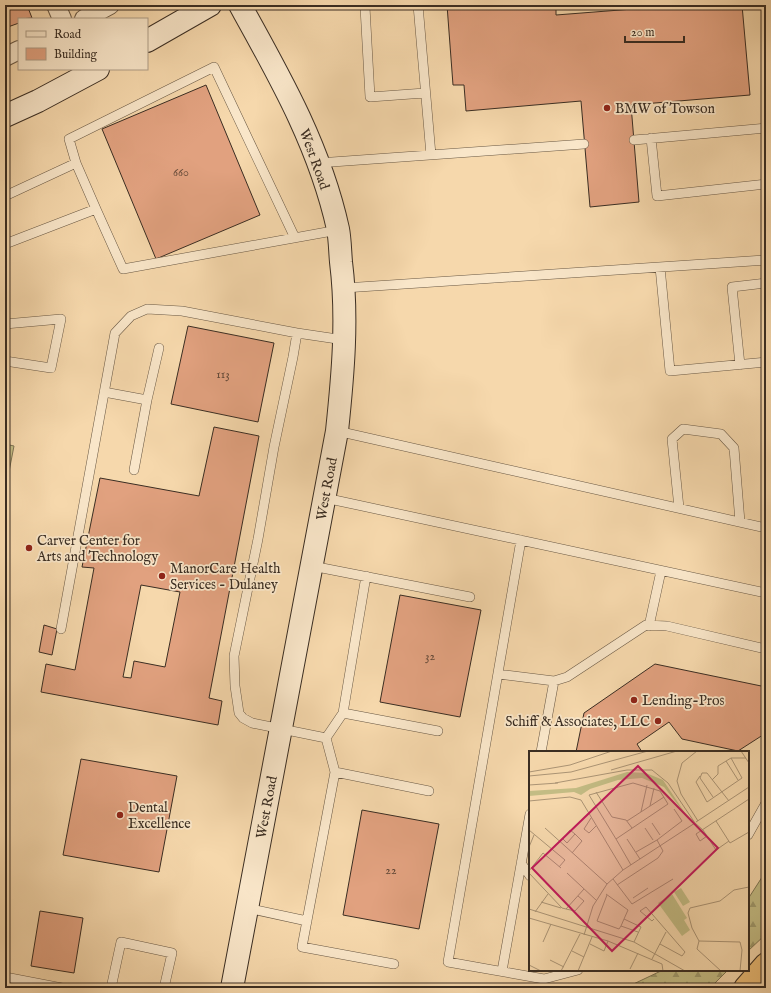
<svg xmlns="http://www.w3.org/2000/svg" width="771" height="993" font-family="'IM FELL English',serif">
	<defs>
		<pattern id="forest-firs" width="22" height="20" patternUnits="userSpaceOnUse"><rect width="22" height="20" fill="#c3bc84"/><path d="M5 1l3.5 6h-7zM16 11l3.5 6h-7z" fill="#9f996c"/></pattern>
	</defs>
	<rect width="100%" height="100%" fill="#f6d8ac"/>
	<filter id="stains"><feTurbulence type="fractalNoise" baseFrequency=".005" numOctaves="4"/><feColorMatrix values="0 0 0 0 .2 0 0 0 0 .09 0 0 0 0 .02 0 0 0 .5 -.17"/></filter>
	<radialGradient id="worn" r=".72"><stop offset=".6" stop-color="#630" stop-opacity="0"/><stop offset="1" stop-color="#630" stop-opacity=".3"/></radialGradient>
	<path fill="url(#forest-firs)" stroke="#7e7453" d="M766 871V934L748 951V899Z
		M663 970H728L710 988H625Z
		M300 985 332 988H280L277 987Z"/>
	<path fill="#c3bc84" stroke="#7e7453" d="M5 444 14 446 5 492Z"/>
	<path fill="#e1a17f" stroke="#3a2d22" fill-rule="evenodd" d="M5 5H27L32 18 19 19V23L5 28 7 31H5Z
		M447 5H556V15L633 9V5H742L750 95 631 105 639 202 590 207 581 101 466 111 464 85H453Z
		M206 85 260 215 156 259 102 129Z
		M188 326 274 343 258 422 171 404Z
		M214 427 259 436 209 698 222 701 218 725 41 692 46 664 75 670 94 568 82 567 100 478 199 496ZM141 585 180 592 165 667 134 661 131 678 123 677Z
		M400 595 481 610 460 717 380 702Z
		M44 625 57 629 52 655 39 652Z
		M655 664 766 687V733L738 751 682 739 669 722 637 744 642 752H576L584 713Z
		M81 759 177 776 159 872 63 855Z
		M362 810 439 824 419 929 343 915Z
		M40 911 83 918 74 973 31 966Z"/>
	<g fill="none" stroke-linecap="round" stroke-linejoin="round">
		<g stroke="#695844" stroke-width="10">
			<path id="lane" d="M367 5 365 7 370 97 425 93
				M418 5 431 155
				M651 138 657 196 766 184
				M634 140 766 128
				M76 163 69 139 214 67 295 238
				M318 163 584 144
				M5 196 76 163 96 209 5 244
				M96 209 123 269 338 230
				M660 267 670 371 766 362
				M344 288 766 260
				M5 324 61 319 51 368 5 361
				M297 333 293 357 274 447 258 539 234 656 235 686 239 713 243 718 252 723 326 738 343 713 366 576
				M740 365 732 287 766 283
				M104 392 147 400
				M337 431 766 528
				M134 470 147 400 159 348
				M325 498 766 593
				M679 508 672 439 683 429 721 434 734 448 740 522
				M521 540 448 962 544 979 578 970
				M312 566 470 597
				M649 626 661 571
				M61 629 115 333 131 316 147 309 182 311 297 333 344 340
				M498 674 554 681 567 677 646 625 667 626 766 649
				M343 713 438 731
				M326 738 335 772 302 947 394 964
				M541 752 554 681
				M335 772 429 791
				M748 835 766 803
				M521 863 530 876
				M247 908 307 921
				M502 971 530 814
				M5 977 62 988
				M111 988 121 942 172 953 164 988"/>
		</g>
		<g stroke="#695844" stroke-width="20">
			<path id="street" d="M56 5 62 19
				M84 19 110 5
				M5 57 19 50"/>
		</g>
		<g stroke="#3a2d22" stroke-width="24">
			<g id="secondary">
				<path d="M147 41 210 5"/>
				<path d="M5 116 38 101 98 69"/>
				<path id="s1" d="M232 988 337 431C343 374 348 318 341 262 340 251 340 239 338 229 320 147 280 77 240 5"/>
			</g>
		</g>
		<g stroke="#3a2d22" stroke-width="24">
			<path id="highway" d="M745 988 766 964"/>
		</g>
		<use href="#lane" stroke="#f9e6c9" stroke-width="9"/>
		<use href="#street" stroke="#f9e6c9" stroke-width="18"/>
		<use href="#secondary" stroke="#f9e6c9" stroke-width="22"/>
		<use href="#highway" stroke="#ebbc76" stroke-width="22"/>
	</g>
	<g fill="#8f2418" stroke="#f9e6c9" stroke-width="1.5">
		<circle cx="607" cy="108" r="4"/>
		<circle cx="29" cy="548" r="4"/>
		<circle cx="162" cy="576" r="4"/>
		<circle cx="634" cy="700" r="4"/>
		<circle cx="658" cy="721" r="4"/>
		<circle cx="120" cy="815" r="4"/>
	</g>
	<g text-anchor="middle" stroke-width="3.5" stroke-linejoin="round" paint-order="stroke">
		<g font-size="12" fill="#644a39">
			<text x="181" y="176">660</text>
			<text x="223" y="378">113</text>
			<text x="430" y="660">32</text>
			<text x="391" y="874">22</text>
		</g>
		<g font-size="14" fill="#3a2d22" stroke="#f9e6c9" text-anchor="start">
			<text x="615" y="113">BMW of Towson</text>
			<text x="37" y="545">Carver Center for<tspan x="37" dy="16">Arts and Technology</tspan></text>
			<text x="170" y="573">ManorCare Health<tspan x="170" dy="16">Services - Dulaney</tspan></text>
			<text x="642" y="705">Lending-Pros</text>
			<text x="650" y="726" text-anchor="end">Schiff &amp; Associates, LLC</text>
			<text x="128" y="812">Dental<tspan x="128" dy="16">Excellence</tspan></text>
		</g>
		<g font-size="14" fill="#3a2d22" stroke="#f9e6c9">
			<text transform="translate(315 159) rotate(70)" y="5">West Road</text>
			<text dy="5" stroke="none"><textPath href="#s1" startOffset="508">West Road</textPath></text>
			<text dy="5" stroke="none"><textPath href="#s1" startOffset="184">West Road</textPath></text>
		</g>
	</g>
	<g transform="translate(529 751)">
		<rect width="220" height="220" fill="#f6d8ac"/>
		<path d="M98 21 117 22 134 29 160 68 135 36 113 27 89 29 61 38 52 44 45 41 0 45V40L47 37Z" fill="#c3bc84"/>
		<path d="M152 137 161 151 154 155 145 141ZM143 143 158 167 155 169 161 179 153 185 129 152Z" fill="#c3bc84"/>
		<path fill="none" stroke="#ab9475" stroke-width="1" d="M168 0 153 12 148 30 152 43 169 70M212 0 220 12M197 10 209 29M82 19 148 0M0 21 41 14 83 0M0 25 42 21 119 0M171 25 167 31 178 51 213 27 202 7M183 29 189 23V15L202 7H217M26 32 98 19H123L139 32 166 72M0 34 29 32M67 41 83 66 97 69 103 77M184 46 171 27 173 22H178L200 50M0 50 41 46 52 49 94 119M121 55 125 37M112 61 118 34M62 67 55 78 60 82 67 75M98 70 135 46M187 70 201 92 220 81M167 71 220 36M123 72 131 84M16 77 78 133M116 77 124 89M0 79 36 109 30 116M178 85 171 90 167 83 220 48M87 88 139 53 131 40 104 32 60 44 76 70 87 88 102 114M98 88 111 108M128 89 153 70 145 58M0 96 5 84M43 102 53 90 46 83 41 79 34 88 38 92 46 83M0 120 14 102 32 117M0 122 33 157 37 158 55 138M38 122 67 149M84 128 103 153 144 128M88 134 129 107 134 100 128 89 107 101M77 143 99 159 95 168M78 144 68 170 90 178 92 175M104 147 119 137M12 151 32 157M0 158 105 191 156 220M37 158 46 160 55 150 49 145M6 161 19 143M0 167 79 190 133 213 134 220M125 168 123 170 111 160 117 156 156 201 153 205 131 193M55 184 64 155 78 133 94 119 166 72 174 79 187 99 200 90M170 190 163 177 159 162 161 157 191 150 205 139 220 136M14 191 22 173M105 191 112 176 95 168 92 175 109 181M61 193 75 200 79 190M43 200 55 206M123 208 137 181M21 209 35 216M0 214 12 220M101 218 109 202M32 220 51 183M49 220 63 186M192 220 168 198 170 190 211 191 213 199 211 220"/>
		<path fill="#c2185b" fill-opacity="0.15" stroke="#c2185b" stroke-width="2" d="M109 15 189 97 83 200 3 117Z"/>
		<rect width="220" height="220" fill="none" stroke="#3a2d22" stroke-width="2"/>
	</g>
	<rect width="771" height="993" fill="none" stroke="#f6d8ac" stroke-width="20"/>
	<rect x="6" y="6" width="759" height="981" fill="none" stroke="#3a2d22" stroke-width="2"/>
	<rect x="10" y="10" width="751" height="973" fill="none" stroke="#3a2d22"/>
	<rect x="18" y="18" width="130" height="52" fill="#f9e6c9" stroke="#ad9c86"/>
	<rect x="26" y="31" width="20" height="6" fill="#f9e6c9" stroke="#ad9c86"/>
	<text x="54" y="38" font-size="12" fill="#3a2d22">Road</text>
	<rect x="26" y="48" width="20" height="12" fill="#e1a17f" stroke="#ad9c86"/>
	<text x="54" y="58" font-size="12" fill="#3a2d22">Building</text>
	<path d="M625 36v6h59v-6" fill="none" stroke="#3a2d22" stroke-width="2"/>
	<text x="631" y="36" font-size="12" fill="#3a2d22" stroke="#f9e6c9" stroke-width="3" paint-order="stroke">20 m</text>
	<rect width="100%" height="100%" filter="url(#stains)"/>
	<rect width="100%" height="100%" fill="url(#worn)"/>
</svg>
